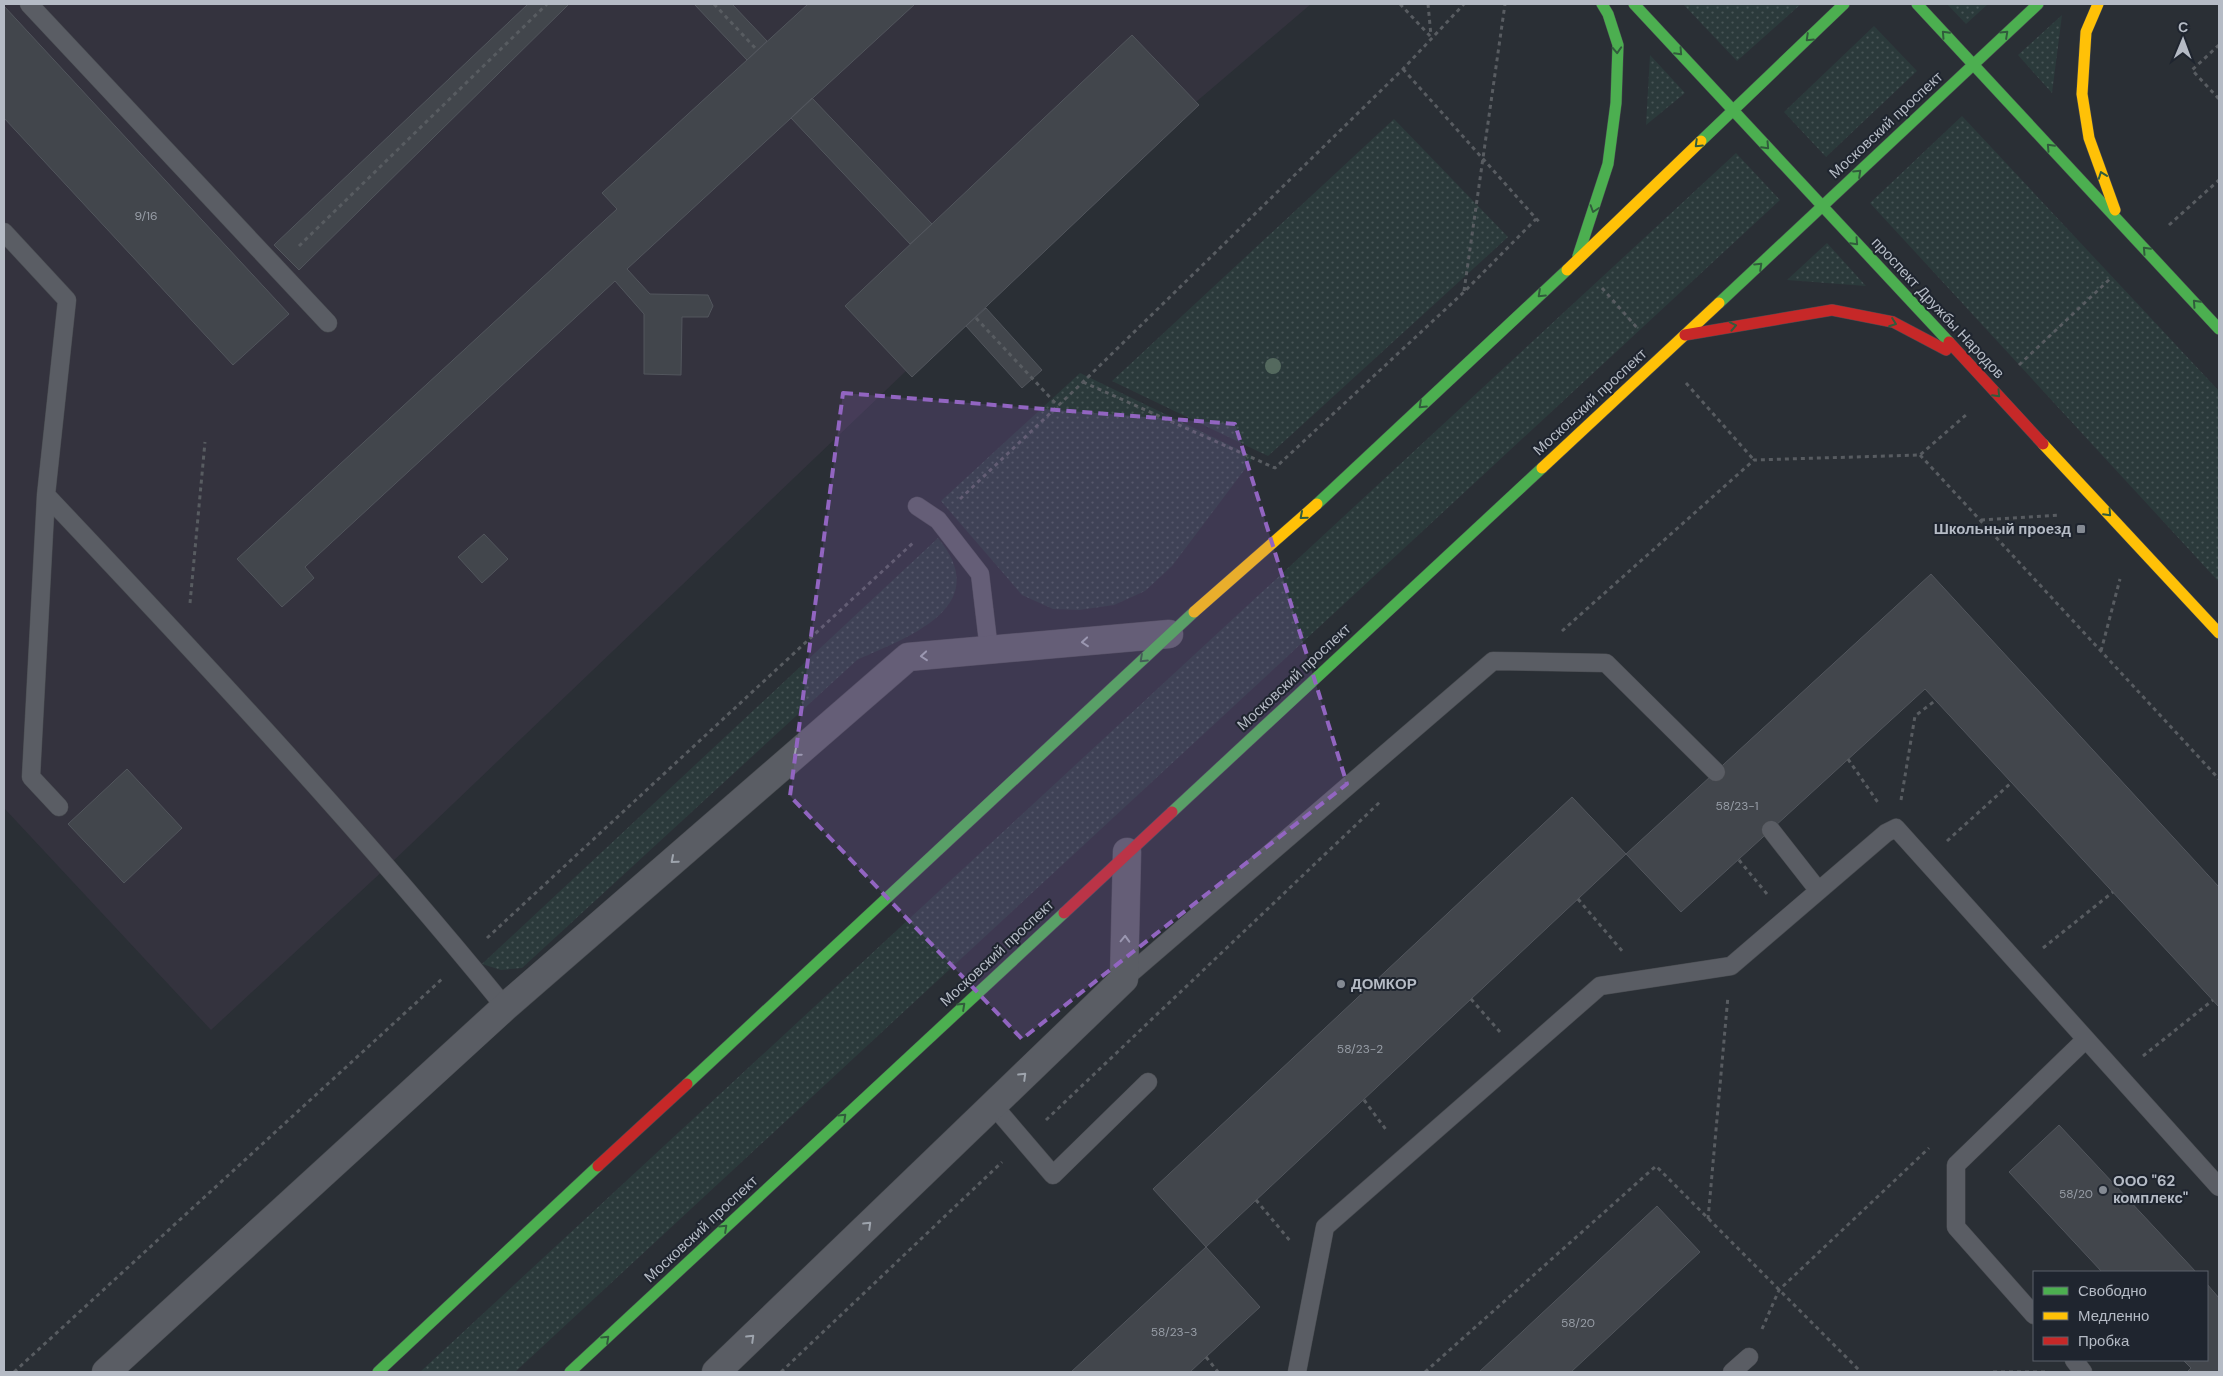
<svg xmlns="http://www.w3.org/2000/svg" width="2223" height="1376" font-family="'DM Sans',sans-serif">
	<defs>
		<pattern id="grass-dots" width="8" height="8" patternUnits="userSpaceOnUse" patternTransform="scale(1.25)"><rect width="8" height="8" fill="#2b3a3b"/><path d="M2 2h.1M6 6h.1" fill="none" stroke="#485556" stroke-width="1.8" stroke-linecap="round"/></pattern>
	</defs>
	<rect width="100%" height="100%" fill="#2a2f35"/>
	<path fill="#34333e" d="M4 4H1311L1196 102 1199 105 912 377 906 371 387 867 211 1030 4 808Z"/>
	<path fill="url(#grass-dots)" d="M1683 4H1801L1737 61Z
		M1947 4H1988L1966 24Z
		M2062 15 2052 93 2018 55Z
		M1874 26 1917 71 1826 157 1784 112Z
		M1650 55 1685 93 1646 125Z
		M1962 116 2219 391V582L1870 203Z
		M1394 119 1508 237 1268 456 1112 381Z
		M1736 153 1780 200 515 1372H420Z
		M1827 243 1866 286 1787 280Z
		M1080 373 1254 457 1172 566 1145 591 1114 605 1079 610 1053 609 1022 595 941 501Z
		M938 538C995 607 908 637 857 660L522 968 501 970 482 964Z"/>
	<path fill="#42464c" stroke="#52565d" d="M528 4H569L299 270 274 245Z
		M694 4H732L767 41 747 60Z
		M808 4H915L627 269 650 294 708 295 713 306 708 317H682L681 375 644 374V314L615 281 305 567 314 578 282 607 237 559 617 209 602 193Z
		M4 6 289 314 233 365 4 118Z
		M1132 35 1199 105 912 377 845 306Z
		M812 98 932 224 910 244 791 118Z
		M986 308 1042 370 1022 388 966 326Z
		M484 534 508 559 482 583 458 557Z
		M1931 574 2219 887V1007L1925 689 1681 912 1626 854Z
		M127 769 182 828 124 883 68 824Z
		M1572 797 1626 854 1206 1247 1153 1189Z
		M2059 1125 2196 1272H2102L2009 1172Z
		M1657 1206 1700 1252 1571 1372H1479Z
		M1206 1247 1260 1307 1206 1357 1190 1372H1071Z
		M2207 1284 2219 1298V1372H2187L2191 1368 2183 1360H2207Z"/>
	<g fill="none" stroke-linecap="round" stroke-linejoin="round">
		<g stroke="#484b50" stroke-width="19">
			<path id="lane" d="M29 4 328 323
				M4 232 67 300 46 495C204 662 360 829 505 1007
				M46 495 31 777 59 807
				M917 506 938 520 980 574 989 650
				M1771 830 1818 890
				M1124 979 1493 661 1606 663 1716 772
				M993 1105 1053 1175 1148 1082
				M2034 1315 1956 1227V1165L2086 1039
				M2074 1360 2083 1372
				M1297 1372 1325 1227 1600 986 1731 966 1886 833 1896 828 2219 1187
				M1732 1372 1749 1357"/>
		</g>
		<g stroke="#484b50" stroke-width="29">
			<path id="street" d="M106 1372 505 1007 908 657 1169 634
				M716 1372 1124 979 1127 852"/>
		</g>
		<g stroke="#484b50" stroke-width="12">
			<path id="fast" d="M1634 4 1949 342
				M1917 4 2219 329
				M1701 141 1844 4
				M1578 256 1608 164 1616 103 1618 45 1608 14 1602 4
				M1719 303 2038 4
				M1317 504 1567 270
				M1172 812 1542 468
				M687 1084 1194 612
				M378 1372 598 1166
				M570 1372 1064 913"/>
		</g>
		<g stroke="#484b50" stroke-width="12">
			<path id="slow" d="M2098 4 2086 32 2082 94 2089 138 2115 210
				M1567 270 1701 141
				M2043 444 2219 633
				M1542 468 1719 303
				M1194 612 1317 504"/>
		</g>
		<g stroke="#484b50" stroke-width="12">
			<path id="jam" d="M1685 335 1832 310 1893 322 1946 350
				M1949 342 2043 444
				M1064 913 1172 812
				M598 1166 687 1084"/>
		</g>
		<path stroke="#585c61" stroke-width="3" stroke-dasharray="4 4" stroke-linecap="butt" d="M714 4 757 50
			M1400 4 1431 37
			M1428 4 1431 36
			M2219 45 2192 70 2219 99
			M1403 69 1541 224
			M2169 225 2219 180
			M299 246 547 4
			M1602 288 1639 330
			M1464 291 1505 4
			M976 318 1058 406
			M2019 365 2112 277
			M1083 382 1275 468 1464 292 1536 219
			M1686 383 1754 460
			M1920 455 2219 779
			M960 499 1083 382 1403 69 1464 4
			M1981 520 2060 515
			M190 603 205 442
			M1562 631 1754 460 1920 455 1967 414
			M2101 651 2120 579
			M1848 759 1879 804
			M1901 800 1915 716 1936 700
			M1947 841 2012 782
			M1739 860 1767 894
			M1578 899 1623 952
			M487 938 915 541
			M2043 948 2113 892
			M1471 999 1500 1032
			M2143 1056 2213 1000
			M1364 1100 1387 1131
			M1046 1120 1382 800
			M1256 1200 1291 1242
			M1708 1219 1728 996
			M1762 1329 1779 1290 1929 1148
			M1206 1357 1218 1372
			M14 1372 442 979
			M781 1372 1002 1162
			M1425 1372 1656 1166 1861 1372
			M1993 1372H2047"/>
		<use href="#lane" stroke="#5a5d64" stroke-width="18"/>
		<use href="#street" stroke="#5a5d64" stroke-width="28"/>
		<use href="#fast" stroke="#4caf50" stroke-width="11"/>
		<use href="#slow" stroke="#ffc107" stroke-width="11"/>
		<use href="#jam" stroke="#c62828" stroke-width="11"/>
	</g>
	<circle fill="#54695e" cx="1273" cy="366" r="8"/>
	<defs><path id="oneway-chevron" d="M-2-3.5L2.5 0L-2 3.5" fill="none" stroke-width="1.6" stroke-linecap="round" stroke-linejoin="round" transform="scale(1.25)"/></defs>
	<g stroke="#315c3c">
		<use href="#oneway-chevron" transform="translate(1945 34) rotate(-133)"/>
		<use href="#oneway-chevron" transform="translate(2005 34) rotate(-43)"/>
		<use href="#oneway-chevron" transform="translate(1809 38) rotate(136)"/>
		<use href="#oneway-chevron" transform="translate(1617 50) rotate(87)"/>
		<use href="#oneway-chevron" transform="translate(1679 52) rotate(47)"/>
		<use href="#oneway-chevron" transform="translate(1698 144) rotate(136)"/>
		<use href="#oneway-chevron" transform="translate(1766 146) rotate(47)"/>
		<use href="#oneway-chevron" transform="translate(2050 147) rotate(-133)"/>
		<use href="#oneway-chevron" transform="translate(1858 173) rotate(-43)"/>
		<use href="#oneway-chevron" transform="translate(2102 175) rotate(-110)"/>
		<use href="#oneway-chevron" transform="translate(1594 209) rotate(108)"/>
		<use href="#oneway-chevron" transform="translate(1855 242) rotate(47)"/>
		<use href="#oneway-chevron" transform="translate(2146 250) rotate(-133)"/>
		<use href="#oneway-chevron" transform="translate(1759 266) rotate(-43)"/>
		<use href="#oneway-chevron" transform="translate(1541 294) rotate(137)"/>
		<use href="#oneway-chevron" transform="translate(2196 303) rotate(-133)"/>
		<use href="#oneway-chevron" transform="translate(1893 323) rotate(20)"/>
		<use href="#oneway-chevron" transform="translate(1733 326) rotate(-11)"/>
		<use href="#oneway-chevron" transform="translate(1997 394) rotate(47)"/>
		<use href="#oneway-chevron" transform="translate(1422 405) rotate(137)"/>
		<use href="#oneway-chevron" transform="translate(2108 513) rotate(47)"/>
		<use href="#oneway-chevron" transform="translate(1303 516) rotate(139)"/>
		<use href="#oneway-chevron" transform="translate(1143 659) rotate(137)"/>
		<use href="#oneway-chevron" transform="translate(962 1006) rotate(-43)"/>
		<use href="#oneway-chevron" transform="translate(843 1117) rotate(-43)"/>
		<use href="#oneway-chevron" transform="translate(724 1228) rotate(-43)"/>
		<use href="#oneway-chevron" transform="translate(606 1339) rotate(-43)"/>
	</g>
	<g stroke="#9ea4ad">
		<use href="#oneway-chevron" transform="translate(1085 642) rotate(175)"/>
		<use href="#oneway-chevron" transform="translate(924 656) rotate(175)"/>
		<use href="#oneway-chevron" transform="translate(797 753) rotate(139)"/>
		<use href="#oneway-chevron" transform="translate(674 860) rotate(139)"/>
		<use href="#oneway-chevron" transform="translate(1125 939) rotate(-88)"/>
		<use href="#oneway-chevron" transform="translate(1023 1076) rotate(-44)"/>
		<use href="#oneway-chevron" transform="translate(868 1225) rotate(-44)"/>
		<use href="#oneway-chevron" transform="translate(751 1338) rotate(-44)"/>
	</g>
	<path fill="#9265c1" fill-opacity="0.2" stroke="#9265c1" stroke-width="4" stroke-dasharray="10 6" stroke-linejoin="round" d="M843 393 1235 424 1347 784 1022 1039 790 796Z"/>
	<g fill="#848a93" stroke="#1f252f" stroke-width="2">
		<rect x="2076" y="524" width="10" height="10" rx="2.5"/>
		<circle cx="1341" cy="984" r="5"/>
		<circle cx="2103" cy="1190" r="5"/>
	</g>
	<g text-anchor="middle" stroke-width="4" stroke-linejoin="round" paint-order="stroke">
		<g font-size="12" fill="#989ea7">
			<text x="146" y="220">9/16</text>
			<text x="1737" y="810">58/23-1</text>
			<text x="1360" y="1053">58/23-2</text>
			<text x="2076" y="1198">58/20</text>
			<text x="1578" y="1327">58/20</text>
			<text x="1174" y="1336">58/23-3</text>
		</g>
		<g font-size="15" fill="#b5bbc5" stroke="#1f252f">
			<text transform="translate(1886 125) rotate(-43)" y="5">Московский проспект</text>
			<text transform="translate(1938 308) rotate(47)" y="5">проспект Дружбы Народов</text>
			<text transform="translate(1590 402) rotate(-43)" y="5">Московский проспект</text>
			<text transform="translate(1294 677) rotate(-43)" y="5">Московский проспект</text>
			<text transform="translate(997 953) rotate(-43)" y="5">Московский проспект</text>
			<text transform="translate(701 1229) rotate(-43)" y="5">Московский проспект</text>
		</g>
		<g font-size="15" font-weight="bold" fill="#b5bbc5" stroke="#1f252f" text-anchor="start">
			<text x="2071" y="534" text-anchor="end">Школьный проезд</text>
			<text x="1351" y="989">ДОМКОР</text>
			<text x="2113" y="1186">ООО "62<tspan x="2113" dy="17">комплекс"</tspan></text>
		</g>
	</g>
	<rect width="2223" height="1376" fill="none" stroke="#b5bbc5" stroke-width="10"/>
	<rect x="2033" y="1271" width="175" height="90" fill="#1f252f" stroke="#5b616b"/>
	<rect x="2043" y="1287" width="25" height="8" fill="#4caf50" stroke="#5b616b"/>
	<text x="2078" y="1296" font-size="15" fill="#b5bbc5">Свободно</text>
	<rect x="2043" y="1312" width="25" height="8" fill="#ffc107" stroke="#5b616b"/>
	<text x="2078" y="1321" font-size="15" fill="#b5bbc5">Медленно</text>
	<rect x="2043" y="1337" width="25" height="8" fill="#c62828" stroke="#5b616b"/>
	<text x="2078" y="1346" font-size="15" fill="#b5bbc5">Пробка</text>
	<g transform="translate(2183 40) rotate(1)" stroke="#1f252f" stroke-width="4" paint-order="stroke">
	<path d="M0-4L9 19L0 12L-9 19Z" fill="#b5bbc5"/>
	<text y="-8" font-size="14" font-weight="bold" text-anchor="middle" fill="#b5bbc5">С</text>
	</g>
</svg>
